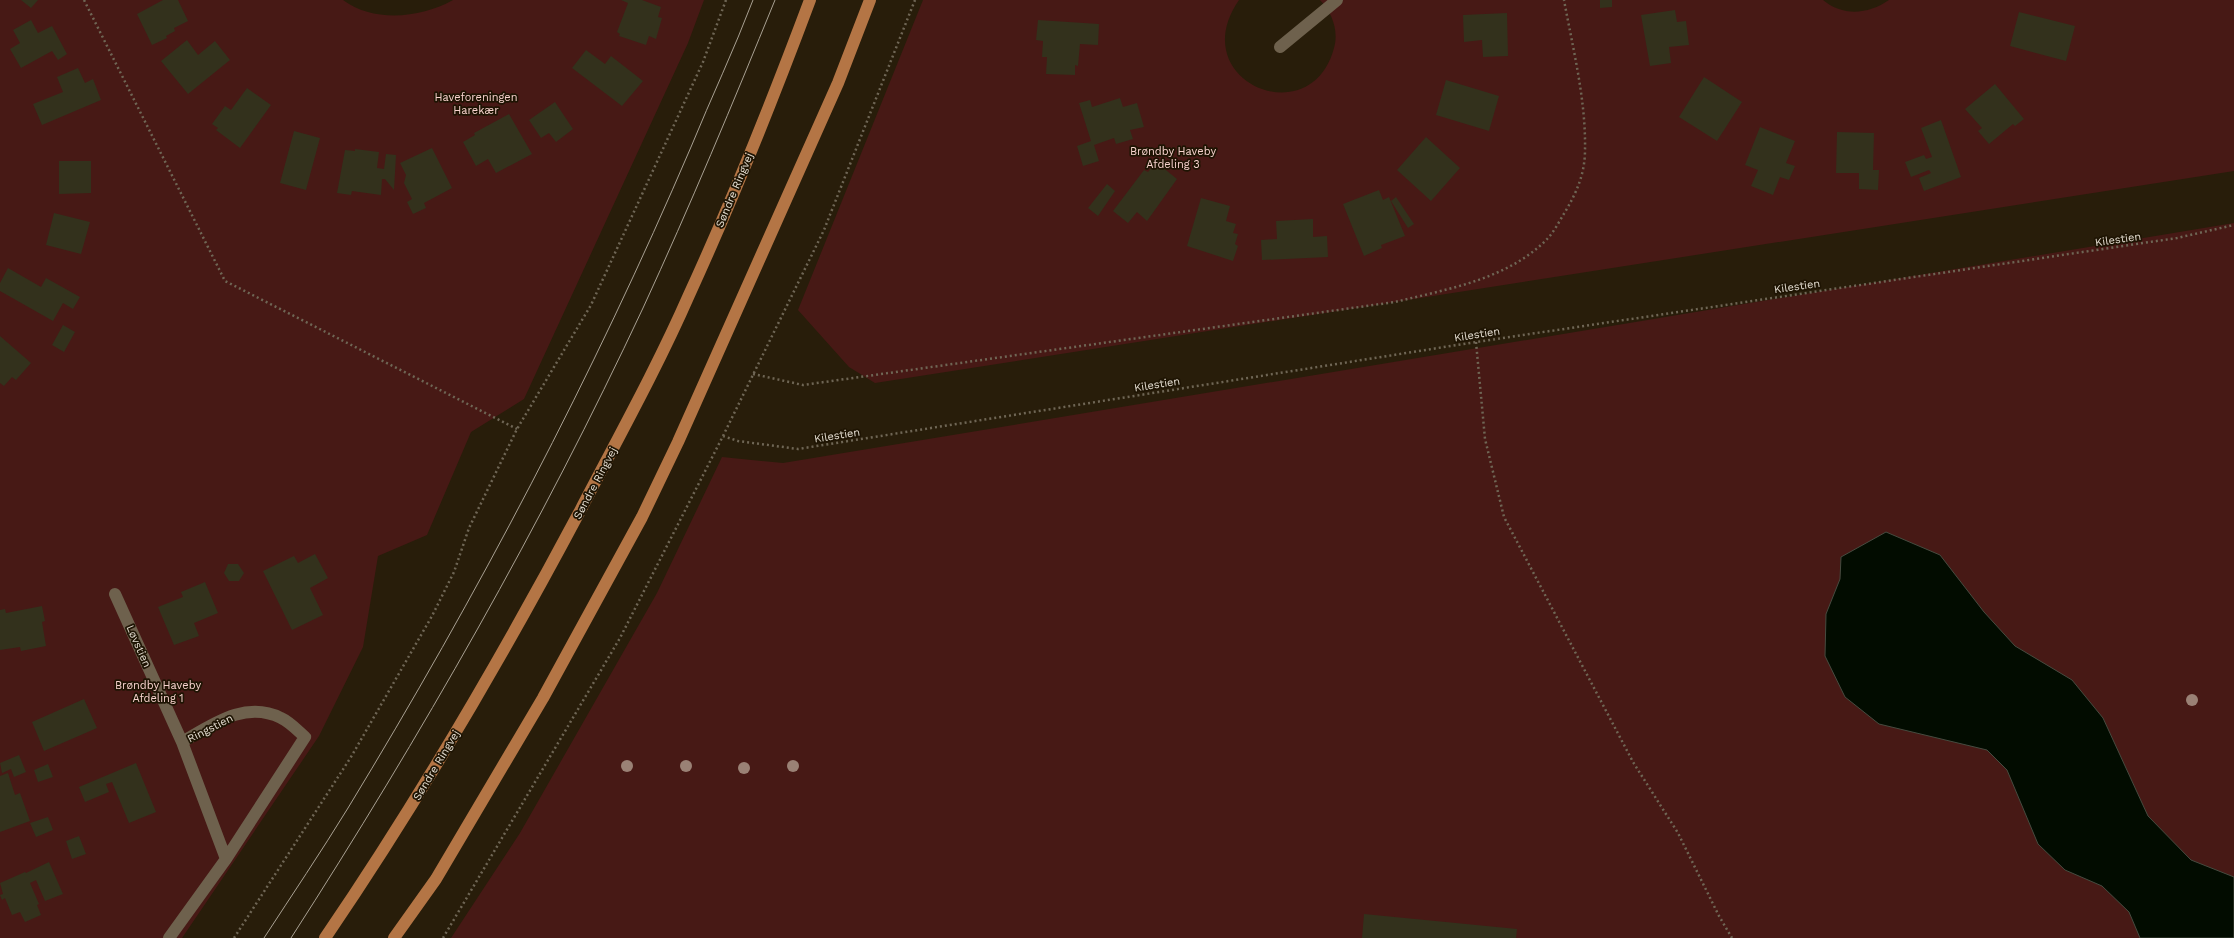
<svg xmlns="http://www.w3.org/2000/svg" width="2234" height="938" font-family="'Work Sans',sans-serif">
	<rect width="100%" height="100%" fill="#281d0a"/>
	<path fill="#471915" d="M0 0H343C374 23 421 18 453 0H704L688 43 524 399 471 432 427 535 378 556 363 647 319 736 182 938H0Z
		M923 0H1239C1183 81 1311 135 1334 48 1339 31 1332 12 1320 0H1823C1843 17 1869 14 1889 0H2234V171L875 383 849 367 798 310Z
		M2234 223V938H451L520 833 657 593 722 457 783 463Z"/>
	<path fill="#020c00" stroke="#464b3f" d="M1886 532 1940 555 1984 612 2015 646 2072 680 2103 718 2148 816 2191 860 2234 877V938H2140L2129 912 2102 886 2065 870 2038 844 2007 770 1987 750 1879 724 1845 697 1825 656 1826 614 1840 579 1841 557Z"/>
	<path fill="#33311c" d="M21 0H38L31 8Z
		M163 0H178L188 21 174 28 175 31 166 36 167 38 152 45 137 14Z
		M621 0H642L661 7 658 17 662 18 656 39 649 36 646 45 619 36 620 34 617 32 628 3Z
		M1600 0H1612V7L1600 8Z
		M1675 10 1677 22 1686 21 1689 45 1669 47 1671 63 1650 66 1641 15Z
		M2019 12 2075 26 2066 61 2010 46Z
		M1507 13 1508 56 1483 57 1482 40 1464 42 1463 15Z
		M31 20 38 33 52 26 67 54 58 60 52 51 21 68 10 49 20 43 13 30Z
		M1038 20 1099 24 1098 45 1080 44 1078 66 1075 65V75L1046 74 1047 57H1042L1043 41 1036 40Z
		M187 40 198 55 215 41 230 60 188 94 161 61Z
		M586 50 605 64 611 56 643 81 622 106 572 68Z
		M78 68 85 83 93 79 101 100 42 125 33 104 63 92 57 77Z
		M1704 77 1742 102 1717 141 1679 117Z
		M1446 80 1499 96 1489 131 1436 115Z
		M1995 84 2024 119 2015 126 2013 124 1989 144 1978 131 1982 128 1965 109Z
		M247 88 271 105 240 148 216 130 218 128 212 124 225 106 231 110Z
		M1120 98 1123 107 1137 103 1144 127 1130 130 1133 139 1116 144 1114 138 1094 145 1099 161 1083 166 1077 146 1091 141 1079 103 1090 100 1092 107Z
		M555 102 573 129 556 142 549 133 541 138 529 120Z
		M509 114 532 154 496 173 488 159 476 166 463 142 475 135 474 133Z
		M1941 120 1961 177 1924 191 1919 178 1931 173 1929 170 1911 177 1905 162 1924 155 1926 159 1932 157 1921 128Z
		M1760 127 1795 141 1786 163 1795 166 1789 180 1780 177 1773 195 1751 186 1758 170 1745 165Z
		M294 131 320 138 306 190 280 183Z
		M1837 132 1874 133 1873 170H1879L1878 190 1859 189V173H1836Z
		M1426 137 1460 168 1431 201 1397 170Z
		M432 148 452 188 424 203 426 208 413 214 407 202 412 199 404 183 406 175 400 163Z
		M355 149 379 152 377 168 384 169 386 154 396 155 394 190 385 179H382L381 195 352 191 351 195 337 193 345 150 355 151Z
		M59 161H91V193L59 194Z
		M1156 162 1177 179 1147 221 1137 212 1128 223 1113 211 1144 170 1148 172Z
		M1107 184 1115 191 1098 216 1088 208Z
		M1379 190 1383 200 1389 197 1405 236 1381 245 1382 248 1364 256 1343 204Z
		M1396 197 1414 224 1408 228 1391 201Z
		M1201 198 1230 206 1226 221 1236 224 1233 233 1238 234 1235 244 1238 246 1233 261 1187 246Z
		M54 213 90 222 81 254 46 245Z
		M1313 219V237L1327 236 1328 257 1262 260 1261 240 1277 239 1276 221Z
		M8 268 41 287 46 278 80 297 73 309 63 303 53 321 0 291V283Z
		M63 325 75 332 64 352 52 345Z
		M0 336 31 363 16 380 12 377 4 386 0 383Z
		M315 554 328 578 310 588 323 615 292 630 263 571 294 556 298 563Z
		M228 564H238L244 573 239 581H229L224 573Z
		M205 582 218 613 194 623 199 636 174 645 158 607 183 597 181 592Z
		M42 606 45 621 42 622 46 646 21 651 20 647 0 650V610L5 609 6 613Z
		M84 699 97 728 44 751 32 722Z
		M19 755 26 772 14 777 11 769 2 773 0 763Z
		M136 763 156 812 129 823 112 782 106 784 109 792 85 802 79 787Z
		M48 764 53 777 38 782 34 770Z
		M8 773 15 795 20 793 30 821 0 832V776Z
		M48 817 53 830 36 837 30 823Z
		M79 836 86 854 72 859 66 841Z
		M49 862 63 894 45 901 36 880 30 883 39 904 37 905 41 915 25 922 20 912 12 915 5 898 2 900 0 895 3 894 0 883 25 872 26 873Z
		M1364 914 1517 929 1516 938H1362Z"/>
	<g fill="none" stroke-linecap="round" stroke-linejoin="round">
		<path stroke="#6f6655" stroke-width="2.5" stroke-dasharray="2 3" stroke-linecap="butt" d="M84 0 225 281 517 429
			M1476 342 1485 439 1504 517 1633 762 1678 833 1719 916 1732 938
			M753 374 803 385 1395 302C1448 289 1510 279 1549 237 1555 230 1560 220 1565 212 1577 192 1585 173 1585 150 1586 100 1573 49 1564 0
			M723 436 738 441 798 449 1476 342 2177 238 2234 225
			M234 938 351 757 432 616 454 572 469 528 517 429 591 305 703 62 726 0
			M443 938 620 638 723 436 824 230 915 0"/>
		<path stroke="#6e614d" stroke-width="12" d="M1280 47 1337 0
			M115 594 182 742
			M169 938 226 859 305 737C298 731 290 722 281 718 245 700 212 725 182 742L226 859"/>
		<path stroke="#b47545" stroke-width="12" d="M325 938C419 800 503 656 581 509 618 438 657 368 689 295 733 199 773 99 810 0
			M394 938 436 879 543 698 642 517 678 442 838 83 870 0"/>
		<path stroke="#a9a193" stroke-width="1" d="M264 938C292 895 321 852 348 808 477 596 593 376 691 147 711 98 734 50 753 0
			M291 938C421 736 541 526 643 308 690 206 733 103 775 0"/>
	</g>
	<g fill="#9a8175">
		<circle cx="2192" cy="700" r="6"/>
		<circle cx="627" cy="766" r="6"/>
		<circle cx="686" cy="766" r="6"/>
		<circle cx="793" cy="766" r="6"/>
		<circle cx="744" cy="768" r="6"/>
	</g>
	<g text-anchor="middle" stroke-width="3.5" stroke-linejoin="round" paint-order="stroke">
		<g font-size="11" fill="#f7d2cd" stroke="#1e1403">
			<text x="476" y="101">Haveforeningen<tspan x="476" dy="13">Harekær</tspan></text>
			<text x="1173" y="155">Brøndby Haveby<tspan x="1173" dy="13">Afdeling 3</tspan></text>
			<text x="158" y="689">Brøndby Haveby<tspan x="158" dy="13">Afdeling 1</tspan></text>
		</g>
		<g font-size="11" fill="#e4ddd1" stroke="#1e1403">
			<text transform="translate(734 190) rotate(-67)" y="4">Søndre Ringvej</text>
			<text transform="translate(2118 239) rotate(-8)" y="4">Kilestien</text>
			<text transform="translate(1797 286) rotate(-8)" y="4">Kilestien</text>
			<text transform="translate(1477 334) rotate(-9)" y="4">Kilestien</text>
			<text transform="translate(1157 384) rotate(-9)" y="4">Kilestien</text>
			<text transform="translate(837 435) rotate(-9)" y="4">Kilestien</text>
			<text transform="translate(595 483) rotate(-62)" y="4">Søndre Ringvej</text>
			<text transform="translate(139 646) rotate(66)" y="4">Løvstien</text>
			<text transform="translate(210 728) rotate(-27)" y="4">Ringstien</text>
			<text transform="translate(436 765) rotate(-59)" y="4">Søndre Ringvej</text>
		</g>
	</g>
</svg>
